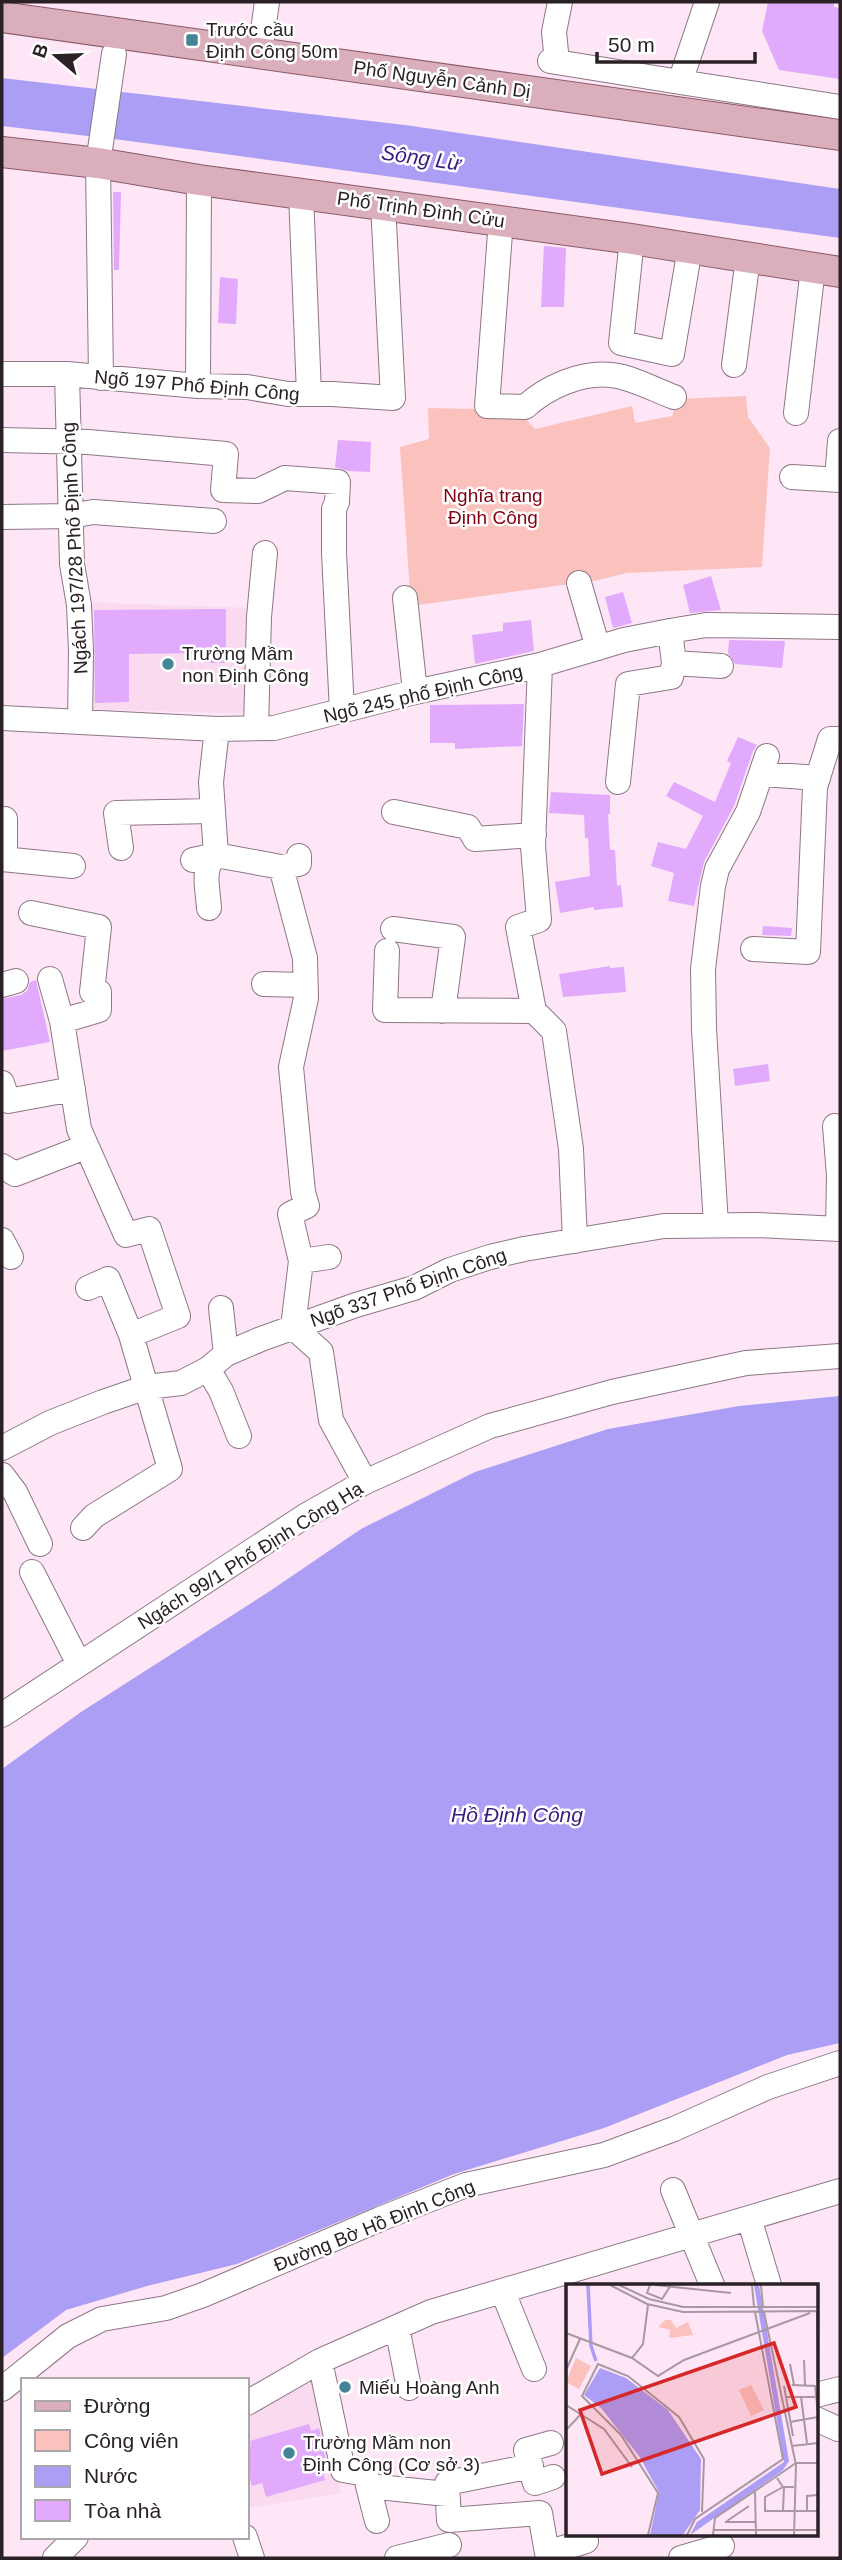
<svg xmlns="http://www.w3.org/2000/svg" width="842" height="2560" font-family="Arial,sans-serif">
	<rect width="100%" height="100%" fill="#fee6f6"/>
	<path fill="#f9daef" d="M82 602 249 608 253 714 85 709Z
		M315 2372 341 2493 247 2508V2414Z"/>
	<path fill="#fbc2bd" d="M746 396 748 417 770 448 762 567 627 573 598 580 411 606 400 447 429 439 428 408 517 410 535 429 632 406 635 423 672 416 677 399Z"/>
	<path fill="#ac9df5" d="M2 78 405 125 840 189V238L122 140 2 126Z
		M840 1396V2043L787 2055 604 2128 454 2174 237 2264 147 2286 66 2310 2 2358V1769L81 1712 270 1591 361 1529 475 1472 608 1429 739 1406Z"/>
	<path fill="#e1aafc" d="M768 2H834V7L840 8V79L779 70 762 31Z
		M113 192H121L119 270H114Z
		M544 246 566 248 564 307H541Z
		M220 277 238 279 236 324 218 323Z
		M338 440 371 442 370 472 348 471 335 467Z
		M711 576 721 610 690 613 683 585Z
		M623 592 632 623 613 628 605 597Z
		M226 609V663H204V653L129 654V702L95 703 94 610Z
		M531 620 534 651 475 664 472 635 503 631V623Z
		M729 640 785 641 782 668 735 664 728 653Z
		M524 704 522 746 455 749V743H430V705Z
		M738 737 757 745 753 751 734 806 704 862 694 906 668 901 674 873 651 866 658 842 686 849 703 816 666 796 674 782 715 802 731 763 727 761Z
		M551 792 610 795V814H608L610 850H615L617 886 621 885 623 907 594 910V907L560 913 555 882 590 876 588 838H585L584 815 549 813Z
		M763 926 792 928 791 936 762 935Z
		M610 966V968L624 967 626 992 563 997 559 974Z
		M36 980 50 1042 2 1051V999L21 995 27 991 30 982Z
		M768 1064 770 1081 735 1086 733 1069Z
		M309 2424 311 2431 319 2428 327 2467 322 2469 325 2480 266 2497 262 2483 252 2486 247 2467V2447L251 2446 250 2441Z"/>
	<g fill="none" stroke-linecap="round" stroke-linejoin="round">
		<g stroke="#8d7786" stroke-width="26">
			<path id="minor" d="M260 52 267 2
				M550 61 680 82 707 2
				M557 62 554 32 560 2
				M680 82 840 107
				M301 193 309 394
				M501 220 487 406 525 407C547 387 580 372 611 375 632 377 655 390 674 397
				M632 239 621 343 672 354 690 248
				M734 365 748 258
				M2 374H67L198 386 247 387 288 394H332L393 398 383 204
				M67 374 72 564 79 605 81 651 80 722
				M101 378 98 163 114 54
				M198 386 199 180
				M796 413 813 268
				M2 440 88 442 226 454 223 490 258 491 285 478 338 482 337 502 334 509V553L342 711
				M792 477 840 480
				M837 479 840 441
				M2 517 71 516 93 512 214 521
				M579 583 598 648
				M405 598 415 692
				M674 663 721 666
				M540 665 533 846 539 920 518 927 534 1011 554 1031 571 1149 575 1241
				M2 718 217 729 274 728 415 692 540 665 624 640 670 631 706 625 840 627
				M256 728 259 617 265 553
				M762 774 818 778
				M618 782 628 684 671 677 674 663 670 631
				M394 812 468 827 475 839 534 835
				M5 819V859
				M121 848 116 813 212 811
				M216 855 211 782 217 729
				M2 859 73 866
				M193 860 216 855 281 867 299 864V856
				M281 867 305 958 306 998 291 1067 303 1192 307 1206 290 1214 301 1261 293 1327 321 1352 331 1420 365 1482
				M209 908C208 889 201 868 216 855
				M31 913 99 927 92 992H99V1010L62 1021
				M393 929 453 937 443 1011
				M753 949 808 952 815 787 830 739H840
				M387 951 385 1010 534 1011
				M50 979 62 1021 79 1129 126 1235 149 1229 178 1316 131 1335
				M264 984 305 985
				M2 985 16 981
				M2 1083 8 1101 73 1089
				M835 1126 839 1175 838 1229
				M2 1166 15 1174 85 1147
				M716 1225 704 1029 703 969 713 886 717 869 748 812 767 756
				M2 1240 11 1257
				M301 1261 329 1257
				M221 1308 226 1354
				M208 1369 221 1391 239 1436
				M2 1448 50 1423 103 1402 147 1387 181 1383 208 1369 226 1354 261 1339 356 1305 414 1288 450 1270 490 1257 524 1249 664 1226 757 1225 840 1229
				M2 1475 15 1492 40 1544
				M83 1528 94 1516 170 1469 131 1335 108 1279 88 1288
				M32 1572 79 1664
				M2 1715 305 1516 365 1482 490 1426 612 1392 746 1363 840 1356
				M673 2190 712 2285
				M749 2218 769 2285
				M503 2292 534 2369
				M397 2327 409 2388
				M320 2361 343 2470 366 2474 368 2486 447 2494
				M2 2389 68 2336 102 2319 166 2308 203 2295 380 2219 466 2185 604 2155 674 2129 768 2087 840 2063
				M816 2395 840 2389
				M247 2403 320 2361 431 2312 840 2191
				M816 2419 838 2429
				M551 2443 526 2450 535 2483 553 2477
				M531 2466 447 2483 449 2520 540 2513 547 2553 586 2541
				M368 2486 377 2521
				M245 2537 252 2558
				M55 2558 76 2537
				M397 2558 449 2545
				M681 2558 722 2546"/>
		</g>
		<g stroke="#8c5a69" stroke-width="32">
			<path id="major" d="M2 17 840 135
				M2 152 98 163 199 180 632 239 840 272"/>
		</g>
		<use href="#minor" stroke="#fff" stroke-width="24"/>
		<use href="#major" stroke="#daaebb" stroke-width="30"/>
	</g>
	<g fill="#438497" stroke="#fff" stroke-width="2.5">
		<rect x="185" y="33" width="14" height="14" rx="3.5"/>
		<circle cx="168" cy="664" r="7"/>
		<circle cx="345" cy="2387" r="7"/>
		<circle cx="289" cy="2453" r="7"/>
	</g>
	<g text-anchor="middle" stroke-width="5" stroke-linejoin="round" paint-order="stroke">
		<g font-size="19" fill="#2a2127" stroke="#fff" text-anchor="start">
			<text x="206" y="36">Trước cầu<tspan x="206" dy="22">Định Công 50m</tspan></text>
			<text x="182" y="660">Trường Mầm<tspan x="182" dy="22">non Định Công</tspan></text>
			<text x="359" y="2394">Miếu Hoàng Anh</text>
			<text x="303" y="2449">Trường Mầm non<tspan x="303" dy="22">Định Công (Cơ sở 3)</tspan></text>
		</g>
		<g font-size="19" fill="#2a2127" stroke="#fff">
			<text transform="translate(442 79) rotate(8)" y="7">Phố Nguyễn Cảnh Dị</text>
			<text transform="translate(421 209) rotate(8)" y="7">Phố Trịnh Đình Cửu</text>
			<text transform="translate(197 385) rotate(5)" y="7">Ngõ 197 Phố Định Công</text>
			<text transform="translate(74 548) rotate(-93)" y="7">Ngách 197/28 Phố Định Công</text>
			<text transform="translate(423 693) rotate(-13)" y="7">Ngõ 245 phố Định Công</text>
			<text transform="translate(408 1287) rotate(-19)" y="7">Ngõ 337 Phố Định Công</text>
			<text transform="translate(250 1555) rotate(-32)" y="7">Ngách 99/1 Phố Định Công Hạ</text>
			<text transform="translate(374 2225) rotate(-22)" y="7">Đường Bờ Hồ Định Công</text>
		</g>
		<g font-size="19" fill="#820011" stroke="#fff">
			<text x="493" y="502">Nghĩa trang<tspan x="493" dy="22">Định Công</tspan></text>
		</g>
		<g font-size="21" font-style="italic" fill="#3c1b80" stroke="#fff">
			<text transform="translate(421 158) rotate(8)" y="7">Sông Lừ</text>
			<text x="517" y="1822">Hồ Định Công</text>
		</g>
	</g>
	<g transform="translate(566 2284)">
		<rect width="252" height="252" fill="#fee6f6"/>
		<path d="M99 36H105L110 44 122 38 127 51 103 54 104 46 92 43ZM10 74 25 82 13 105 0 98ZM185 101 198 126 185 132 173 106Z" fill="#fbc2bd"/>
		<path d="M188 1H193L223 177 217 186 124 251 131 238 218 178ZM34 84 60 94 102 126 135 175 134 226 117 251H84L93 208 73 172 35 124 18 111Z" fill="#ac9df5"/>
		<path fill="none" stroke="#ac9df5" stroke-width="3.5" d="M22 1 25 62 30 77"/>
		<path fill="none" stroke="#a997a3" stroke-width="2" d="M44 1 81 20 117 28 252 27M53 1 83 15 117 23H252M84 1 81 9 96 15 105 1M89 1 165 9M186 1 188 23M195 1 197 23M251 27 252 101M198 28 230 181 228 251M0 49 66 74 92 92 118 76 244 29M66 74 77 60 82 21M238 76 239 101M224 80 228 101M0 86 14 55M226 101 249 102 252 130M218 102 220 113H249M220 113 227 152M235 113 241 159M0 121 38 145 66 183M224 138 252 133M0 146 15 130M226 162 252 159M211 194 217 203H228M217 203 199 213V227H252M189 208 190 251M217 227 218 203M241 227V212L252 211M161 237 183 222M159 238H190M147 246H252M82 251 92 209 55 151 16 112 32 80 62 92 113 133 138 175 136 228M121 251 129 235 217 175 189 28M147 251 149 234 230 179H252"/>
		<path fill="#d62828" fill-opacity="0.15" stroke="#d62828" stroke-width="3.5" d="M208 59 230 123 36 190 14 126Z"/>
		<rect width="252" height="252" fill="none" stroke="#2a2127" stroke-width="3.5"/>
	</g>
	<rect width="842" height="2560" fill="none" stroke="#2a2127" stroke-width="7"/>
	<rect x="21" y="2378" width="228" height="161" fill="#ffffff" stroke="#aaa6a9" stroke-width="2"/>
	<rect x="35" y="2401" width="35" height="10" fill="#daaebb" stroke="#aaa6a9" stroke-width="2"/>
	<text x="84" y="2413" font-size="21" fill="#2a2127">Đường</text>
	<rect x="35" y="2430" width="35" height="21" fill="#fbc2bd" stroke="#aaa6a9" stroke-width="2"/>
	<text x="84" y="2448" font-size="21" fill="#2a2127">Công viên</text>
	<rect x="35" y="2466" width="35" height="21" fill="#ac9df5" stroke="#aaa6a9" stroke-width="2"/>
	<text x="84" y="2483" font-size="21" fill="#2a2127">Nước</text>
	<rect x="35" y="2500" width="35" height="21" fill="#e1aafc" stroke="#aaa6a9" stroke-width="2"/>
	<text x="84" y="2518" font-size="21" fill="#2a2127">Tòa nhà</text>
	<g transform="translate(56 56) rotate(289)" stroke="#ffffff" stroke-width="5" paint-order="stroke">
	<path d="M0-5L12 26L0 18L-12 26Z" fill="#2a2127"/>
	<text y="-10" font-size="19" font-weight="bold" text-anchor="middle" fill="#2a2127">B</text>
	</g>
	<path d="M597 52v10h158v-10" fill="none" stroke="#2a2127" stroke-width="3.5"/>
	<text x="608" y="52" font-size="21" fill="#2a2127" stroke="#ffffff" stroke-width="5" paint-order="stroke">50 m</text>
</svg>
